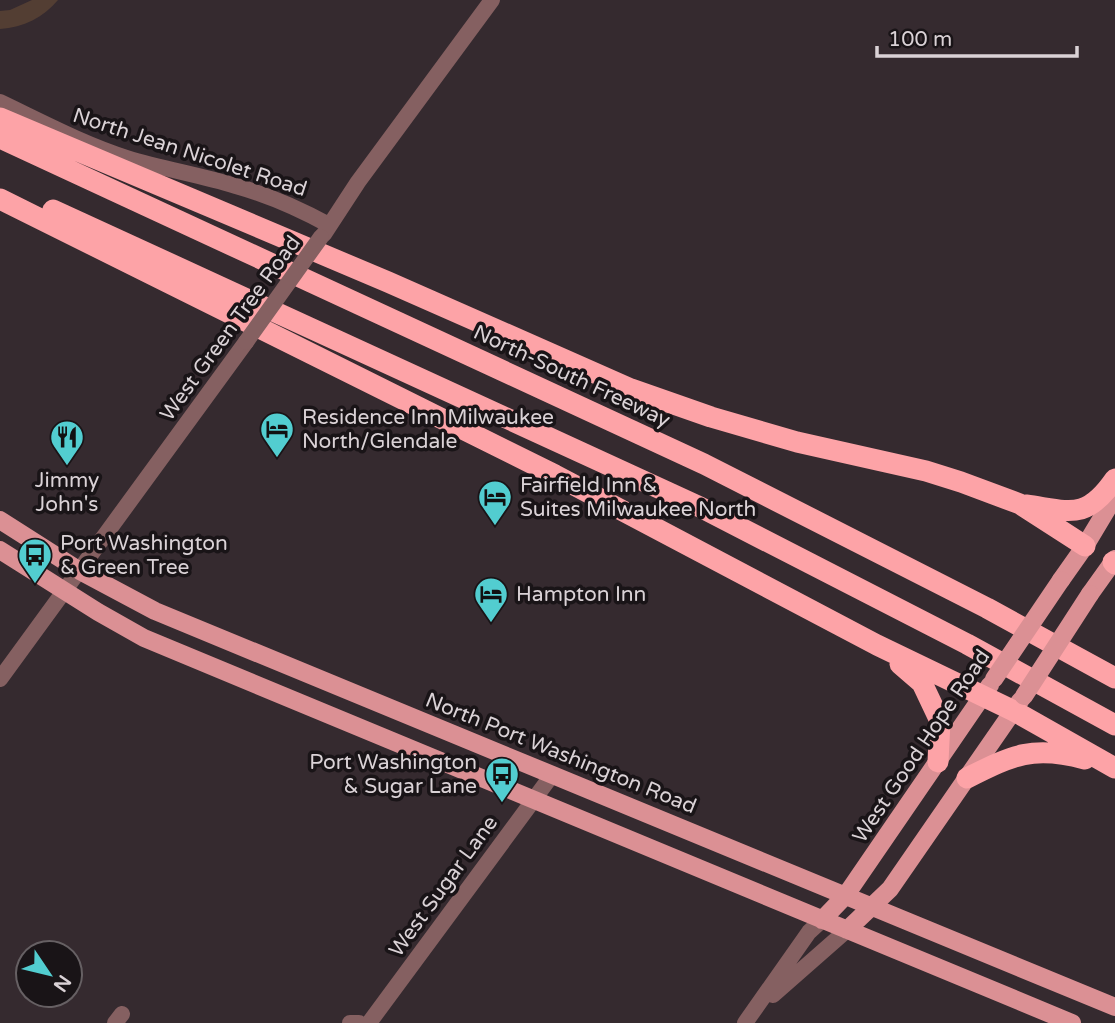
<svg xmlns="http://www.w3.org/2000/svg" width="1115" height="1023" font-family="'Varela Round',sans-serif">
	<rect width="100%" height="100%" fill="#352a2f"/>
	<path fill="#533e33" d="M32 0H58C43 18 24 27 0 29V11L10 10Z"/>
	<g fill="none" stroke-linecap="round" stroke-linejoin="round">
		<path stroke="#856061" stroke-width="16" d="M0 102C42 122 83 144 127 158 163 169 200 175 236 186 268 195 300 209 329 225
			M324 234 358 182 492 0
			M0 679 246 342
			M773 995 847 930
			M115 1023 122 1014
			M350 1023H359
			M369 1023 552 775
			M745 1023 809 932 822 920"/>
		<path stroke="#db9094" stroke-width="18" d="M0 520 80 571 155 611 1115 1007
			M0 550 98 612 144 638 1072 1023
			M1061 580 1085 546 1115 496
			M1090 594 1115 559
			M822 920 846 895 990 685
			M847 930 890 889 1020 701"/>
		<path stroke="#fda3a7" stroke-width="21" d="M0 118 388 282 631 389 711 417 797 442 926 471 961 482 1020 504 1085 546
			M0 138 704 464 987 608 1115 678
			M0 199 555 475 877 645 1014 711 1115 768
			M53 210 700 507 967 644 1115 725
			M1026 505C1070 511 1086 521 1115 479
			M1113 562 1115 564
			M900 664 922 683 940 721 938 762
			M967 778C1013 755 1033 745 1085 759"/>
		<path stroke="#856061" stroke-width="16" d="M246 342 321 237"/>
		<path stroke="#db9094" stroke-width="18" d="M994 679 1061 580
			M1024 696 1090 594"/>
	</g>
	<defs>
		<g id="hotel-pin" transform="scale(1.75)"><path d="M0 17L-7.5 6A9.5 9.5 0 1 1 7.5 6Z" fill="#52cdd0" stroke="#191417"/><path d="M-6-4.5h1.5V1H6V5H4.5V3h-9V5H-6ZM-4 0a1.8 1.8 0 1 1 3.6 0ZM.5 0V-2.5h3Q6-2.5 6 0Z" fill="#111"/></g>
		<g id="restaurant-pin" transform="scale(1.75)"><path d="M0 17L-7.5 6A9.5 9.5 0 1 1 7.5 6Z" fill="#52cdd0" stroke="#191417"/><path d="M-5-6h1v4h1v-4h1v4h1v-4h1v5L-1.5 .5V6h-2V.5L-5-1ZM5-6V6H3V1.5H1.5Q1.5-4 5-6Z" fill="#111"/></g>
		<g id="bus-pin" transform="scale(1.75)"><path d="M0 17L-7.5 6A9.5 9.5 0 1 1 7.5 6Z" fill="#52cdd0" stroke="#191417"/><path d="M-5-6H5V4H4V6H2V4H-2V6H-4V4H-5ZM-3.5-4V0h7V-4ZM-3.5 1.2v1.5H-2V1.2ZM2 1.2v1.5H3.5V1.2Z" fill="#111"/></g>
	</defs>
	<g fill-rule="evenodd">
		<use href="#hotel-pin" x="277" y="429"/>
		<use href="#restaurant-pin" x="67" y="437"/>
		<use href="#hotel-pin" x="495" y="497"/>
		<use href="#bus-pin" x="35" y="555"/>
		<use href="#hotel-pin" x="491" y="594"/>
		<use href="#bus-pin" x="502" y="774"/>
	</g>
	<g text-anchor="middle" stroke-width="7" stroke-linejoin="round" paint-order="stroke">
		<g font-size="21" fill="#dad2d6" stroke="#191417">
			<text transform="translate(190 152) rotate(18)" y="7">North Jean Nicolet Road</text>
			<text transform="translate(230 328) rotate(-54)" y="7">West Green Tree Road</text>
			<text transform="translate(572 376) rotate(25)" y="7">North-South Freeway</text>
			<text transform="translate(921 746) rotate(-56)" y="7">West Good Hope Road</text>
			<text transform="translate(561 753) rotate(22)" y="7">North Port Washington Road</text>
			<text transform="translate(443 886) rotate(-54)" y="7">West Sugar Lane</text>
		</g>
		<g font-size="21" fill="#dad2d6" stroke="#191417" text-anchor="start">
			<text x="302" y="424">Residence Inn Milwaukee<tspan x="302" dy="24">North/Glendale</tspan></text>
			<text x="67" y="487" text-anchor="middle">Jimmy<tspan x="67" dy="24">John's</tspan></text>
			<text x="520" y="492">Fairfield Inn &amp;<tspan x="520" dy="24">Suites Milwaukee North</tspan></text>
			<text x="60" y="550">Port Washington<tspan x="60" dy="24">&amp; Green Tree</tspan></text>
			<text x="516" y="601">Hampton Inn</text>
			<text x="477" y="769" text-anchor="end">Port Washington<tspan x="477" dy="24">&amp; Sugar Lane</tspan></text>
		</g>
	</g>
	<g transform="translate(49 974) rotate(125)"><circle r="33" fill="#191417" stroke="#666063" stroke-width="2"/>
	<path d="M0-5L12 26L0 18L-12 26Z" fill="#52cdd0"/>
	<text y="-10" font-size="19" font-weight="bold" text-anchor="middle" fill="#dad2d6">N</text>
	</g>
	<path d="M877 46v10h200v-10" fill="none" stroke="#dad2d6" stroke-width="3.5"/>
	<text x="888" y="46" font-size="21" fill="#dad2d6" stroke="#191417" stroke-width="5" paint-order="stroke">100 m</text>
</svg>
